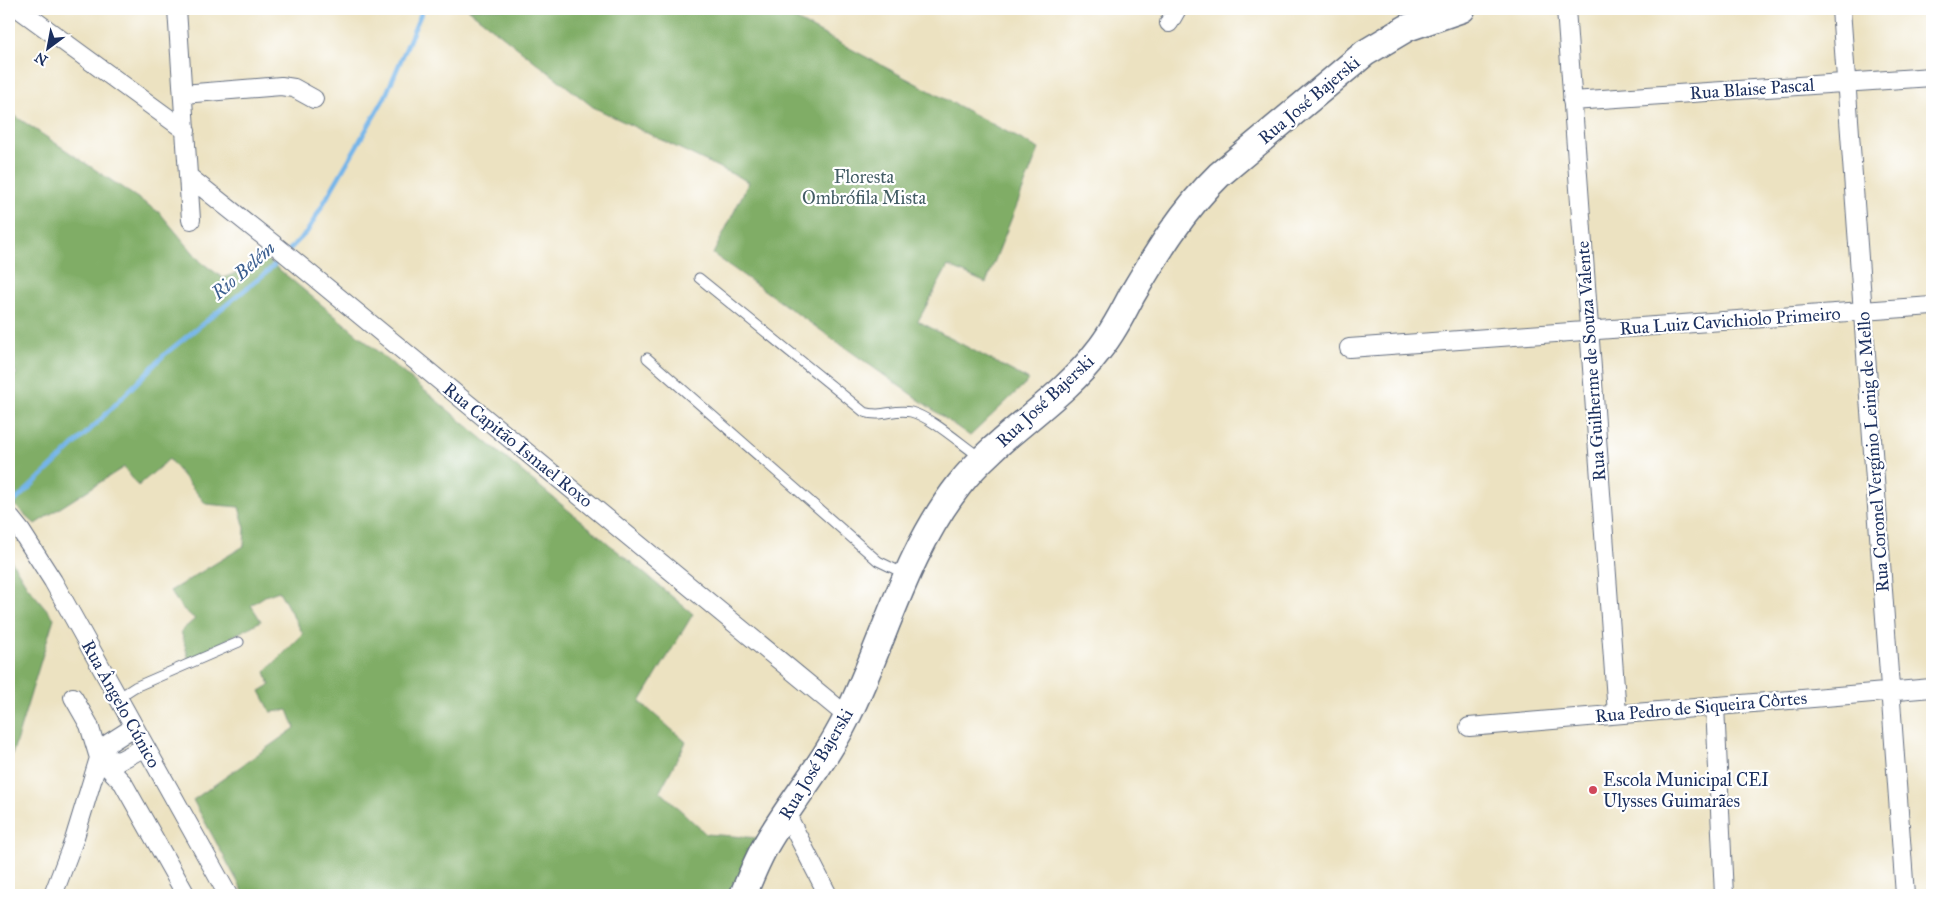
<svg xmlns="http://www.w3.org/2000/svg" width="1941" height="904" font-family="'IM FELL Great Primer',serif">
	<rect width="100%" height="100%" fill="#fff"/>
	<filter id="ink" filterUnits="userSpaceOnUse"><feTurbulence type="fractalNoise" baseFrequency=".02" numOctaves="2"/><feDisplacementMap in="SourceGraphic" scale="10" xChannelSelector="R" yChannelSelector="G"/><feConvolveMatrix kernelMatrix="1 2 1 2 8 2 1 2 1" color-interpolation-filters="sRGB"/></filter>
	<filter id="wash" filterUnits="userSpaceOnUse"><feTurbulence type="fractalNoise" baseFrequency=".0096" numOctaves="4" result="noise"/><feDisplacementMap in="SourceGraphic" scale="20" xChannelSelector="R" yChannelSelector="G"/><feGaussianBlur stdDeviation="1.12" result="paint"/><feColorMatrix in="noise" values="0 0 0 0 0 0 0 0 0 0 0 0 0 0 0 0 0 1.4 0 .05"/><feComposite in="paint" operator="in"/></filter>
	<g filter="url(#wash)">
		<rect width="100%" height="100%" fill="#ece2c1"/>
		<path fill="#80ad66" stroke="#4e6e62" d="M468 9H776L1039 149 986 283 948 266 918 321 1029 380 970 436 713 254 749 182 593 107Z
			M9 112 160 213 201 262 223 278 248 268 263 256 693 614 640 702 686 742 660 791 706 834 759 838 734 895H245L193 800 295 728 288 710 271 712 260 691 270 685 265 672 303 634 279 591 265 596 251 605 261 621 189 660 181 631 195 619 182 608 170 591 244 546 245 528 239 507 206 504 169 459 138 486 124 467 35 524 9 500V383L17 373 9 364Z
			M9 557 27 586 54 618 9 765Z"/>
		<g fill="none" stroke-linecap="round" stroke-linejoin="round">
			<path stroke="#75b5e9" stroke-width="4.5" d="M288 251 307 232 385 97 423 9
				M14 502 96 424 165 354 267 272 282 257"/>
		</g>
	</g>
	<g filter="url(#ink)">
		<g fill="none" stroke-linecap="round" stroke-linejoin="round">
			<g stroke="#646e81" stroke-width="11">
				<path id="lane" d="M699 278 864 412C883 418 894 408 911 412 931 417 962 445 980 457
					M647 358 878 561 905 574
					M118 698 135 687 239 642"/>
			</g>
			<g stroke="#646e81" stroke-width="20">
				<path id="street" d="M19 9 186 131
					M177 9 191 220
					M1566 9 1617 714
					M1841 9 1905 895
					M1169 23 1177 9
					M183 94 281 86 294 88 314 99
					M1572 101 1932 77
					M188 176 281 250 847 716
					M1349 348 1932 306
					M9 516 21 531 53 581 228 895
					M73 697 89 725 99 758 123 783 186 895
					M1715 706 1724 895
					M1469 727 1932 688
					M99 758 119 761 145 747
					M786 813 828 895
					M53 895 74 840 99 758 109 743 134 727"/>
			</g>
			<g stroke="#646e81" stroke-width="29">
				<path id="secondary" d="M743 895C750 878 757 860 767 843 792 800 825 762 847 717 885 640 905 554 959 485 999 434 1059 403 1098 351 1112 334 1122 314 1132 295 1158 251 1183 210 1219 175L1365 53 1407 28 1462 9"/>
			</g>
			<use href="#lane" stroke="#fff" stroke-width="9"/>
			<use href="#street" stroke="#fff" stroke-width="18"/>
			<use href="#secondary" stroke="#fff" stroke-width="26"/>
		</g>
	</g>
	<circle fill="#d1495b" stroke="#fff" stroke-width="2" cx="1593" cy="790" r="5"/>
	<g text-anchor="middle" stroke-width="4.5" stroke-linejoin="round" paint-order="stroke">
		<g font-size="18" fill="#1b2f5e" stroke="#fff">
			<text transform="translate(1752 89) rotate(-4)" y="6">Rua Blaise Pascal</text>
			<text transform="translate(1309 100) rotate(-40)" y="6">Rua José Bajerski</text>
			<text transform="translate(1730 321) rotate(-4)" y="6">Rua Luiz Cavichiolo Primeiro</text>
			<text transform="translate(1591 361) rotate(-94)" y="6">Rua Guilherme de Souza Valente</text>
			<text transform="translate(1045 401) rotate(-43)" y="6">Rua José Bajerski</text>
			<text transform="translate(518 445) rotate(39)" y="6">Rua Capitão Ismael Roxo</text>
			<text transform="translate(1873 452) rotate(-94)" y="6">Rua Coronel Vergínio Leinig de Mello</text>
			<text transform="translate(121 704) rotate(61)" y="6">Rua Ângelo Cúnico</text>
			<text transform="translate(1701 707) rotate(-5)" y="6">Rua Pedro de Siqueira Côrtes</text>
			<text transform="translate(816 764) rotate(-59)" y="6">Rua José Bajerski</text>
		</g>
		<g font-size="18" fill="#435d65" stroke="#fff">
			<text x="864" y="183">Floresta<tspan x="864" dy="21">Ombrófila Mista</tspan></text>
		</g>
		<g font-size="18" fill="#1b2f5e" stroke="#fff" text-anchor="start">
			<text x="1603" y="786">Escola Municipal CEI<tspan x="1603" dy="21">Ulysses Guimarães</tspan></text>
		</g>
		<g font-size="19" font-style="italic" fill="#3a5e8f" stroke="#fff">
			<text transform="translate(243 270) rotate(-41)" y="7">Rio Belém</text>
		</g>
	</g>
	<rect width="1941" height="904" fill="none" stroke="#fff" stroke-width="30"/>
	<g transform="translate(48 48) rotate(212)" stroke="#ffffff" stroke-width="4" paint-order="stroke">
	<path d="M0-4L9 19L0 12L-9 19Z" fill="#1b2f5e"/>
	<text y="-8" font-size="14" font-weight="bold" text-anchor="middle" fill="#1b2f5e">N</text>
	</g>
</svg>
